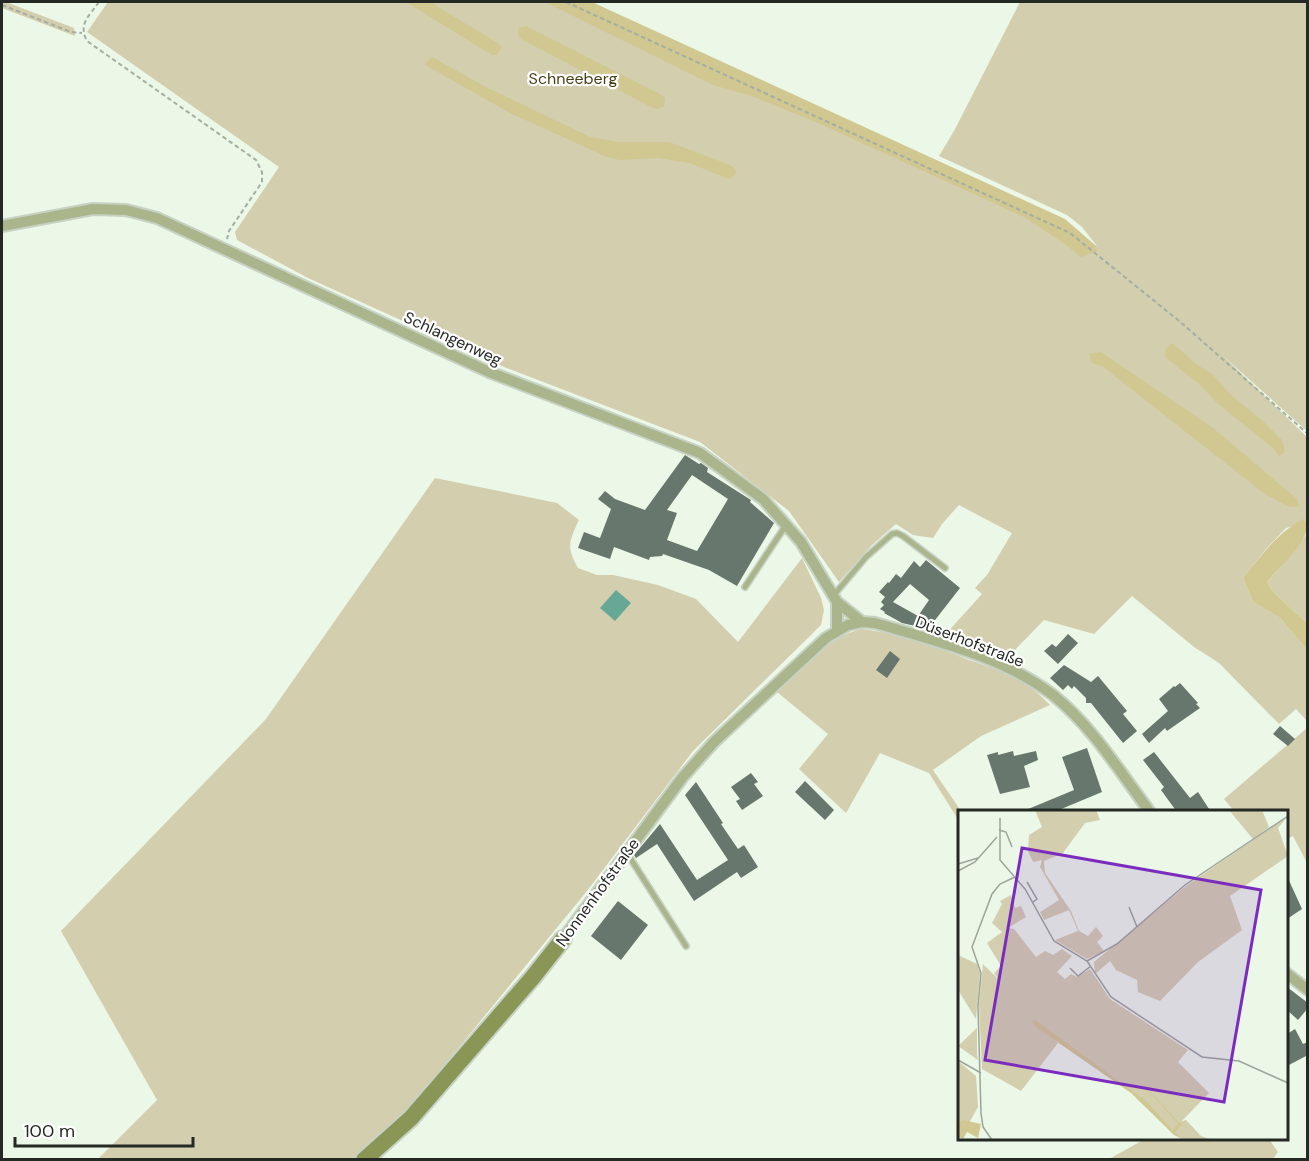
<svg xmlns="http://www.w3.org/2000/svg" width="1309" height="1161" font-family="'DM Sans',sans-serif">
	<rect width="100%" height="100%" fill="#ebf7e7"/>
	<path fill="#d3cead" d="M2 2H6L74 28 75 36 2 8Z
		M108 2H573L1097 246 1082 227 1067 215 939 156 954 131 1020 2H1307V431L1222 355 1307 437V524L1305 523 1286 528 1266 549 1243 578 1253 602 1280 618 1307 650V721L1296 709 1279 724 1219 663 1194 647 1132 596 1094 634 1044 620 1006 659 944 636 982 594 975 588 987 575 1012 533 959 505 942 524 933 538 913 535 896 524 871 546 839 582 789 511 700 442 504 367 308 278 237 240 235 232 279 167 87 32Z
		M435 478 557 503 579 520C569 541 566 547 578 568L597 575H613L658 585 696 599 738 642 802 558 821 598 824 610 821 625 693 751 587 891 405 1113 353 1159H98L157 1100 61 931 266 719Z
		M1307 533V623L1273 592 1267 582 1294 552Z
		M861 629C900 633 933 646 969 660 986 666 1005 672 1021 681 1032 687 1041 696 1050 705L981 736 933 770 961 811 960 812 959 821 929 773 880 753 846 813 799 769 828 734 777 692C803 668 827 638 861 629Z
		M1307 728V863L1293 836 1287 839 1286 812 1234 811 1224 799Z
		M1145 1139H1269L1278 1152 1272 1160 1109 1159Z"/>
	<path fill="#d0c791" d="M406 2H430L499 44 502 47 497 55H492Z
		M545 2H592L1065 219 1095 245 1097 251 1081 257 1065 244 1024 217 825 126 752 96 713 85Z
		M526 26 660 94 665 98 664 106 657 109 653 108 523 40C518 37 516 33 519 28Z
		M432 57 486 87 590 137 617 142H669L730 165 735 169 736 174 729 179 689 163 658 158 620 160 607 157 510 113 427 66 425 64Z
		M1172 343 1196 364 1212 374 1232 396 1265 423 1282 440 1285 452 1279 456 1273 448 1217 403 1199 384 1166 358 1165 350Z
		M1101 352 1213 428 1297 499 1299 507 1287 506 1265 494 1102 366 1092 363 1089 354Z
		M1303 519 1307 524C1308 544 1279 567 1267 582L1273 592 1307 623V650L1280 618 1253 602 1243 578C1262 555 1276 534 1303 519Z"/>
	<path fill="#67a796" d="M616 590 631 603 615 621 600 608Z"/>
	<path fill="#68776d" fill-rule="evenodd" d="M685 455 699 464 701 463 708 468 707 472 751 500 750 502 774 523 737 586 709 570 663 554 662 556 650 557 649 560 614 547 610 559 578 548 584 532 600 538 611 509 598 499 605 491 615 499 645 510ZM692 475 728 499 697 551 667 540 677 513 667 510Z
		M926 560 960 588 932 624 938 628 937 631 902 623 884 613 885 612 880 609 884 605 881 602 885 597 879 592 888 582 889 583 896 574 901 578 914 561 920 567ZM910 584 929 600 918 616 893 602Z
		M1068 634 1078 643 1058 664 1044 651 1052 644 1056 647Z
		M890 651 900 659 887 678 876 670Z
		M1064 665 1091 682 1098 676 1127 711 1123 714 1137 731 1123 743 1091 703H1086V698L1074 686 1072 689 1068 685 1063 690 1050 678Z
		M1180 683 1198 703 1196 704 1200 708 1167 731 1165 728 1149 743 1142 734 1168 711 1159 699 1174 686 1175 687Z
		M1280 726 1295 739 1288 746 1273 734Z
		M1087 748 1102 792 1054 812H1021L1074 790 1062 757Z
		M1013 751 1014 756 1036 751 1038 760 1024 766 1030 787 1000 794 987 755 998 752V755Z
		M1154 752 1190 798 1198 792 1211 812H1177L1161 790 1164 787 1143 760Z
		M751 773 758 782 754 784 763 796 742 810 736 801 740 799 731 787Z
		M805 781 834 810 825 820 795 792Z
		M696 782 723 823 721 824 738 849 744 845 758 867 741 878 737 872 694 901 657 844 636 858 634 855 660 824 697 880 728 860 685 795Z
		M1287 876 1302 909 1287 919Z
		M618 901 648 925 621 960 591 936Z
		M1287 987 1308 1003V1008L1298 1020 1287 1010Z
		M1295 1029 1303 1044 1308 1042V1055L1287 1066V1034Z"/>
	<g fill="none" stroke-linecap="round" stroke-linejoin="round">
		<g stroke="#c7d2c4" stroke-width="8">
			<path id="lane" d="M745 587 786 525
				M833 596 866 557 892 534 897 533 903 536 945 568
				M627 853 686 946"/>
		</g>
		<g stroke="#c7d2c4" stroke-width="14">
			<path id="street" d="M2 226 93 209 126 210 157 218 489 372 700 453 763 499 801 542 837 602 862 622
				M837 631V602
				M563 939 682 778 714 742 826 638 848 625 862 622 875 623C935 641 1002 656 1053 695 1092 726 1120 772 1150 812
				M1286 973 1308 990"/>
		</g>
		<g stroke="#c7d2c4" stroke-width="20">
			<path id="secondary" d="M364 1160 411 1118 533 977 563 939"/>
		</g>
		<path stroke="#a5aea2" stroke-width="2" stroke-dasharray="4.5 3" stroke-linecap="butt" d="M99 2C89 16 78 24 87 41L256 160 262 172V182L229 231 227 239
			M566 2 1070 233 1178 320 1308 434
			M2 5 71 32 82 33"/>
		<use href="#lane" stroke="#abb58b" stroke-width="5"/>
		<use href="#street" stroke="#abb58b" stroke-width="10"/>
		<use href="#secondary" stroke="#899656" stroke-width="16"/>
	</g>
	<g text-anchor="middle" stroke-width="4.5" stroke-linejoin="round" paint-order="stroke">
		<g font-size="16" fill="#463f15" stroke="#fff">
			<text x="573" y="84">Schneeberg</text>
		</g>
		<g font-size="16" fill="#252924" stroke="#fff">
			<text transform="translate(453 338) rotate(25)" y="6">Schlangenweg</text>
			<text transform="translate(970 641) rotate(21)" y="6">Düserhofstraße</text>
			<text transform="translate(597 892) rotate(-54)" y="6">Nonnenhofstraße</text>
		</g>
	</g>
	<g transform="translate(958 810)">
		<rect width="330" height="330" fill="#ebf7e7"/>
		<path d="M77 0H138L142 10 127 13 105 43 86 51 87 63 113 101 121 121 130 126 138 117 145 126 139 132 146 141 129 149 97 130 120 121 111 100 86 110 82 102 101 90 82 57 84 50 75 52 70 41 71 25 84 17ZM271 0H304L311 17 295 29ZM329 7 320 18 330 46 272 86 284 120 240 152 202 191 180 182 179 170 158 160 152 151 137 164 136 152 228 76ZM53 85 57 98 63 96 68 107 50 118 56 119 78 147 87 141 95 145 104 139 114 146 99 162 107 169 113 164 119 167 132 159 152 189 230 240 220 252 251 283 222 313 228 310 243 326 255 330H225L184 289 74 212 100 233 63 281 24 259 21 195 25 154 39 168 36 163 43 156 29 133 44 122 34 113 44 94 42 91ZM0 145 19 154 22 163 18 209 0 180ZM19 218V244L20 250 0 236ZM0 251 18 266 20 297 11 313 0 314Z" fill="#d3cead"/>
		<path d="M77 210 187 290 215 320 220 314 178 266 221 313 228 310 217 322 226 330 216 325 173 283 79 218 74 212ZM5 310 23 314 20 328 9 322 5 329 0 327V314Z" fill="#d0c791"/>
		<path fill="none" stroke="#9ca599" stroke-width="1.5" d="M42 8V50L67 79 96 131 129 151 153 187 244 247 281 251 330 273M41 20 48 22 54 37M0 54 20 48M0 61 17 52 39 27M69 72 79 89 75 92M171 97 179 117M129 151 159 134 227 75 330 6M112 158 120 166 133 156M0 250 23 263M34 330 25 317 23 303 20 196 23 163 14 137 34 84 42 74 57 67"/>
		<path fill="#7b2cbf" fill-opacity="0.15" stroke="#7b2cbf" stroke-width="3" d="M64 38 303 80 266 292 27 250Z"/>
		<rect width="330" height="330" fill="none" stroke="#252924" stroke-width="3"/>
	</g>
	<rect width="1309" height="1161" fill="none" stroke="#252924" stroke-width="6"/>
	<path d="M15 1137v9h178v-9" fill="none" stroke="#252924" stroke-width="3"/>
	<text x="24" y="1137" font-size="18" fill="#252924" stroke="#ffffff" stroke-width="4.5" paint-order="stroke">100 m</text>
</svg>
